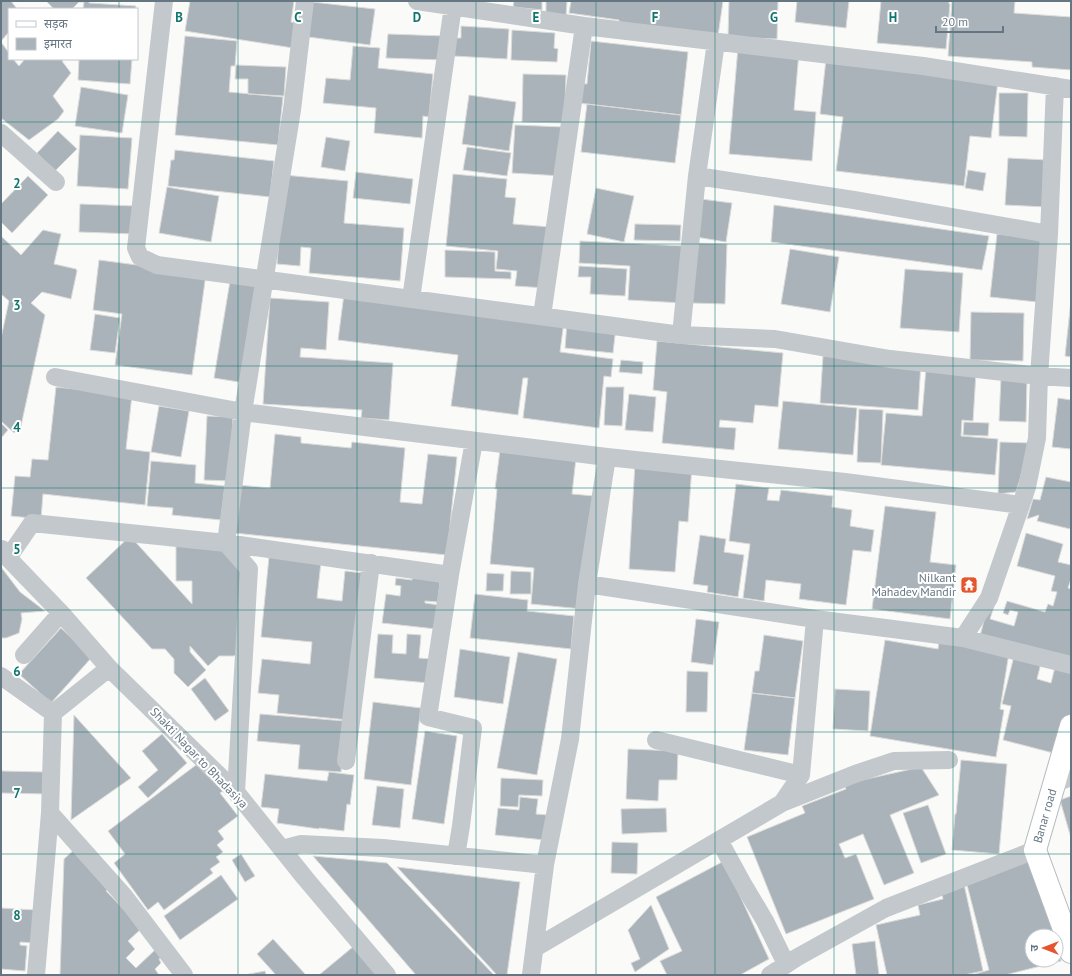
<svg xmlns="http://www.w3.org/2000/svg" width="1072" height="976" font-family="'PT Sans','Noto Sans Devanagari',sans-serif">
	<rect width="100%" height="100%" fill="#fafaf8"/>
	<path fill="#aab3b9" stroke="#dcdcda" d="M1 1H11L17 9H9V32L1 41Z
		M46 1H89V3L136 6 135 9H83L84 2H79L72 9H54Z
		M190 1H294L291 22 297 23 293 48 185 31Z
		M514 1H542V10L513 7Z
		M546 1H567L566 16H546Z
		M571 1H723L718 36 619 22V20L569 13Z
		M729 1H778L777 39 728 37Z
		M797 1H849L846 28 795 22Z
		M881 1H949V4H950L946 49 877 43Z
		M952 1H1015L1014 13 1071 17V70L1032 67V62L948 56Z
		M312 2 375 9 370 45 308 37Z
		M461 26 509 29 507 59 453 56 454 38H461Z
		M512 30 555 33 554 48 558 49 557 62 511 60Z
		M388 34 445 36 444 60 386 58Z
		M185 36 237 41 235 66H231L229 92 283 97 278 145 175 135Z
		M591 41 688 52 681 115 578 103 580 83 587 84Z
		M1 42 9 53V59H13L19 66 25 59H64L62 61 71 73 53 96 64 111 58 119 29 140 1 118Z
		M353 46 380 48 378 68 433 74 429 117 423 116 422 138 374 133 376 108 323 103 326 78 350 80Z
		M738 47 799 52 794 110 816 112 812 161 729 154Z
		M79 59H132L130 84 78 80Z
		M826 59 998 81 991 138 970 136 964 186 836 171 843 117 820 114Z
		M236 65 286 67 284 96 248 94V79H235Z
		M523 74 566 75 565 103 567 123 522 122Z
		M81 87 128 95 122 133 75 126Z
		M999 93H1028L1027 137 999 136Z
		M469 95 516 102 509 151 462 144Z
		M587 104 681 115 675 163 581 152Z
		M515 125 564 127 562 176 512 173Z
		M58 131 77 149 55 171 37 153Z
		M80 135 132 138 128 189 77 186Z
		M326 137 350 141 345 171 321 167Z
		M467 147 511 153 507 176 463 170Z
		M175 150 274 161 270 197 168 186 171 160H174Z
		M1008 158 1048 160 1046 207 1005 205Z
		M968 170 986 173 983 191 965 188Z
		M356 172 413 179 410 204 353 198Z
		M453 174 507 179 505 197 516 198 513 224 551 227 545 288 515 286 517 271 496 269 498 251 446 246Z
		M284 175 348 181 344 223 404 228 400 281 309 273 311 248 301 247 300 266 277 264Z
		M28 176 48 195 12 233 1 222V204Z
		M167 187 219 196 211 242 159 233Z
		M596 188 634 196 624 242 587 234Z
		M701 199 732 203 726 242 696 237Z
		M80 204 136 206 135 234 79 232Z
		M774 205 989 236 982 270 771 242Z
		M635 224 681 225 680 241 634 240Z
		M43 230 61 234 54 264 76 269 77 271 71 299 42 292 31 303 45 315 21 426 14 433 1 421V338L9 301 1 294V236L21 255Z
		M997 234 1043 239 1037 302 990 297Z
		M580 241 685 246 683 303 628 300 630 266 579 263Z
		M694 243 727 244 725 304 692 303Z
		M790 249 839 257 830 312 781 304Z
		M445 250 495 252V271L511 272V279L445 277Z
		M99 260 206 274 192 375 115 365 122 314 93 310Z
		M579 266 627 269 625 296 590 294 591 277H578Z
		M905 269 963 273 959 332 900 328Z
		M231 275 263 281 245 383 214 378Z
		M344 294 564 321 560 352 613 359 611 377 604 376 599 428 523 418 528 378H523L518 415 451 406 458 355 338 340Z
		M270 298 329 302 326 350 301 348 300 357 393 363 389 420 361 418 362 410 263 404Z
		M1071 300V357L1065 356Z
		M971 312 1024 313 1023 361 970 360Z
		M95 314 120 318 115 353 90 350Z
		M567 322 616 327 613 353 565 348Z
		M657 341 783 353 778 407 755 405 753 423 720 420 719 427 736 428 734 450 662 443 667 392 653 390Z
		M823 356 921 363 918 410 820 403Z
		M621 360 643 362 642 374 619 372Z
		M926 368 976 373 973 421 962 420 961 436 998 439 995 475 881 465 886 413 922 416Z
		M1001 378 1027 379 1026 422 999 421Z
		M56 387 132 395 126 449 150 452 145 505 43 494 41 519 11 516 15 476 30 477 32 459 48 460Z
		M606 387H624L622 426 604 425Z
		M629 394 656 397 653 432 625 430Z
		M1058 398 1071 400V449L1052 447Z
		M783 401 857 408 853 455 778 449Z
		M159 406 189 411 181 457 151 452Z
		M859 409 883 410 881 463 857 462Z
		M207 416 233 417 230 481 204 480Z
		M964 422 989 423 988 436 963 435Z
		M1 423 8 430 1 438Z
		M275 434 301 437V443L351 448 352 442 405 448 400 502 422 504 428 454 457 457 447 555 234 533 239 485 270 488Z
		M1000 442 1031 443 1016 492 998 494Z
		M500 450 576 458 572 494 594 496 582 609 531 604 534 568 490 564 497 489H495Z
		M151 461 196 465 195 483 225 486 221 520 172 515 173 508 147 506Z
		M635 462 692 466 688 522 679 521 675 572 629 569Z
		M1046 477 1071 482V524L1070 529 1037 521 1039 515 1027 519 1033 499 1040 500Z
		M736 484 769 488 767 500 779 501 781 490 833 496 832 507 852 510 850 526 874 530 871 552 853 550 846 605 799 599 801 584 766 580 764 601 743 598 750 544 729 541Z
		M885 506 936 512 930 562 956 565 950 619 872 609Z
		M1026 533 1063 544 1058 562 1071 565V579L1068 588 1071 589V661L980 636 990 598 996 600 990 619 1014 626 1018 612 1010 610 1008 615 1003 613 1007 601 1045 612 1048 604 1053 606 1057 592 1051 591 1055 576 1017 566Z
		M700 535 726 539 724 552 744 555 738 597 707 592 708 586 693 584Z
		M130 536 192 604V581H176V544L240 543 243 647 234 656H219L208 666 190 646V652L206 670 188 687 174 673V659L165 649H152L86 578Z
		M269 557 321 562 317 598 342 601 345 571 363 573 348 720 277 713 279 695 258 693 262 659 310 664 312 642 261 637Z
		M1 567 20 592 45 611 21 613 22 619 19 633 6 638H1Z
		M511 571 531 572V594H510Z
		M487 573 504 574 503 591H486Z
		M413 575 440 582 438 602 425 601V603L439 605 436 629 382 623 386 594 400 596 401 586 395 585 396 578 412 580Z
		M475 594 528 600 527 611 574 616 571 649 470 638Z
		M696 619 719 622 713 665 691 662Z
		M61 628 92 657 51 703 19 674Z
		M378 634 393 635 392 653 406 654 407 634 421 635 419 658 432 659 429 683 374 678Z
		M764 635 803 641 795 698 752 693 755 671H759Z
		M885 640 938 649 939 641 1009 653 1000 709 1004 710 996 757 870 736Z
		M460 649 510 657 503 704 454 697Z
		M518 652 557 659 537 775 497 768Z
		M1014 656 1041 663 1037 679 1051 683 1056 663 1071 666V715L1061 755 1003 740 1011 706 1002 704Z
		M687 671 708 672 707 712H686Z
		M205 678 229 711 215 721 191 689Z
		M835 689 870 691 868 731 833 729Z
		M752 693 795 698 788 755 744 750Z
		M373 702 421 708 411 785 364 779Z
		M260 714 345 721 341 772 298 769 300 745 257 741Z
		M74 715 131 778 71 820Z
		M425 731 457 736 444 824 412 819Z
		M162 734 187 763 148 798 138 787 158 770 142 751Z
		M628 749 678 751 677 780H659L658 801 626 799Z
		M961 760 1007 764 999 854 952 850 955 814H956Z
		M200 762 223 791 220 793 238 816 218 831 224 839 217 845 223 852 216 857 220 862 210 869 213 873 164 910 158 902 148 910 114 863 125 854 108 831Z
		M921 767 939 795 890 815 914 873 884 885 863 834 839 844 845 858 856 854 874 899 786 934 747 837 805 813 802 806 846 789 844 784Z
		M1 771 46 772V794L1 793Z
		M329 772 354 775 350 805 347 804 344 831 319 828V829L277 823 279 809 261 807 265 774 327 781Z
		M501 778 543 780 542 796 519 795 518 807 500 806Z
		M377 786 404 789 400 828 372 825Z
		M1071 796V838L1060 800Z
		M520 797 538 799 536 814 548 815 545 840 495 835 498 808 519 810Z
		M928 805 946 854 921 863 903 813Z
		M666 808 667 832 622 834 621 809Z
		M612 842 638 843 637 874 611 873Z
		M75 849 109 887 106 891 142 928 128 941 135 949 126 958 136 968 157 948 164 955 159 959 161 963 155 969 159 975H60L64 859Z
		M241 854 255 876 245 882 232 860Z
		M313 856 387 863 494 975H416Z
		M1035 859 1054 936H1032V960H1056V942L1061 961 1005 975H975V974L989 970 966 881Z
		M724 861 769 959 740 975H667L660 961 682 951 656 897Z
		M397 867 520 882 507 975H497Z
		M221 875 238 899 180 940 164 916Z
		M964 884 983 971 964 975H887L876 925 920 915 918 905 943 899 941 889Z
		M651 905 669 949 635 972 631 963 640 959 628 930Z
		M1 908 36 910 34 943 20 942V945L27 946 25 971 1 969Z
		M273 939 306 975H276L257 954Z
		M875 941 879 975H856L852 944Z
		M354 946 377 975H319Z
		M265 971 266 975H244Z"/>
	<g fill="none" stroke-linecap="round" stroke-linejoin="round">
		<g stroke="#b3babf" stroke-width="24">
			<path id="secondary" d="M1071 726 1035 850 1065 932 1071 952"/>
		</g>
		<path stroke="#c3c8cc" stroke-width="18" d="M164 1 136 248 140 257 157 265 681 335 775 339 890 359 1039 376 1071 378
			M417 1 584 26 923 66 1071 89
			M1 133 56 182
			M697 176 854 200 1049 234
			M411 299 453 6
			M542 316 584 26
			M681 335 697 176 716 42
			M55 377 243 412 607 457 845 482 1021 505 989 598 963 638
			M1021 505 1027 487 1037 438 1039 376 1049 234 1055 86
			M2 549 8 558 61 613 109 668 236 792 305 878 387 975
			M8 558 32 523 226 543 450 575 474 441
			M450 575 428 717 473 728 461 826 456 856
			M587 584 607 457
			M24 655 61 613
			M1 676 53 713
			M656 740 801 775
			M346 761 371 563
			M1055 783 1071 777
			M236 792 249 569 226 543 243 412 292 110 305 1
			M782 803 855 774 894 761 949 760
			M50 813 124 896 184 975
			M719 840 743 884 765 921 786 964
			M282 849 301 844 383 848 545 865
			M535 948 782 803 801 775 815 619
			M36 975 50 813 53 713 109 668
			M531 975 545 865 570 739 587 584 815 619 963 638 1071 665
			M770 975 796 958 886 908 1035 850"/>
		<use href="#secondary" stroke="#fff" stroke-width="22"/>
	</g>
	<path fill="none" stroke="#0f766e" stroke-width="1" stroke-opacity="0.55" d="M119 1V9M238 1V975M357 1V975M476 1V975M596 1V975M715 1V975M834 1V975M953 1V975M119 59V975M1 122H1071M1 244H1071M1 366H1071M1 488H1071M1 610H1071M1 732H1071M1 854H1071"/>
	<defs>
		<g id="temple-square" transform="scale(0.9)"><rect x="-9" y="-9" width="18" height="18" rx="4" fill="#e4572e" stroke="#fff"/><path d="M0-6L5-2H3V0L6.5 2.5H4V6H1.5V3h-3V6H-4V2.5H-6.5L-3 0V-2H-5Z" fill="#fff"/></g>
	</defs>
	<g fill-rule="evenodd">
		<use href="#temple-square" x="969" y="585"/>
	</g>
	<g text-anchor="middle" stroke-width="4" stroke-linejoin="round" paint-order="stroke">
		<g font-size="12" fill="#657683" stroke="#fff" text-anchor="end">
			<text x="956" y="582">Nilkant<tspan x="956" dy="14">Mahadev Mandir</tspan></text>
		</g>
		<g font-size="12" fill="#657683" stroke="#fff">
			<text transform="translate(199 758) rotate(46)" y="4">Shakti Nagar to Bhadasiya</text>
			<text transform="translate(1045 816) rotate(-74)" y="4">Banar road</text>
		</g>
	</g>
	<g font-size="13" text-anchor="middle" font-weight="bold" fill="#0f766e" stroke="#fff" stroke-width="4" stroke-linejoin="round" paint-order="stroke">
		<text x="179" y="22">B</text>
		<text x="298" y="22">C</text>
		<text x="417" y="22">D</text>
		<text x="536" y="22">E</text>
		<text x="655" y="22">F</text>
		<text x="774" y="22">G</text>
		<text x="893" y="22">H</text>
		<text x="17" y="188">2</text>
		<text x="17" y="310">3</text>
		<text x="17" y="432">4</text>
		<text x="17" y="554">5</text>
		<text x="17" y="676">6</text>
		<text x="17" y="798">7</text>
		<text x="17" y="920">8</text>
	</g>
	<rect width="1072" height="976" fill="none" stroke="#657683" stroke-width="4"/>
	<rect x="8" y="8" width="130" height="52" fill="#ffffff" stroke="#c1c8cd"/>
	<rect x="16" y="21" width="20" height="6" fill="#ffffff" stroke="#c1c8cd"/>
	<text x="44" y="28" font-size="12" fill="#657683">सड़क</text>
	<rect x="16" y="38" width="20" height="12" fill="#aab3b9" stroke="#c1c8cd"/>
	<text x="44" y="48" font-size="12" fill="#657683">इमारत</text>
	<g transform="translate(1044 948) rotate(270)"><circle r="19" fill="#ffffff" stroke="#c1c8cd"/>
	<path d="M0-3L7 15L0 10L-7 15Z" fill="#e4572e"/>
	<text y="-6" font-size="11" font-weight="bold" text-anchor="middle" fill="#657683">उ</text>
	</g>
	<path d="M936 26v6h67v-6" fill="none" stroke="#657683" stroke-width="2"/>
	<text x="942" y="26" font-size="12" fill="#657683" stroke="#ffffff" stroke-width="3" paint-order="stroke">20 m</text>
</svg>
